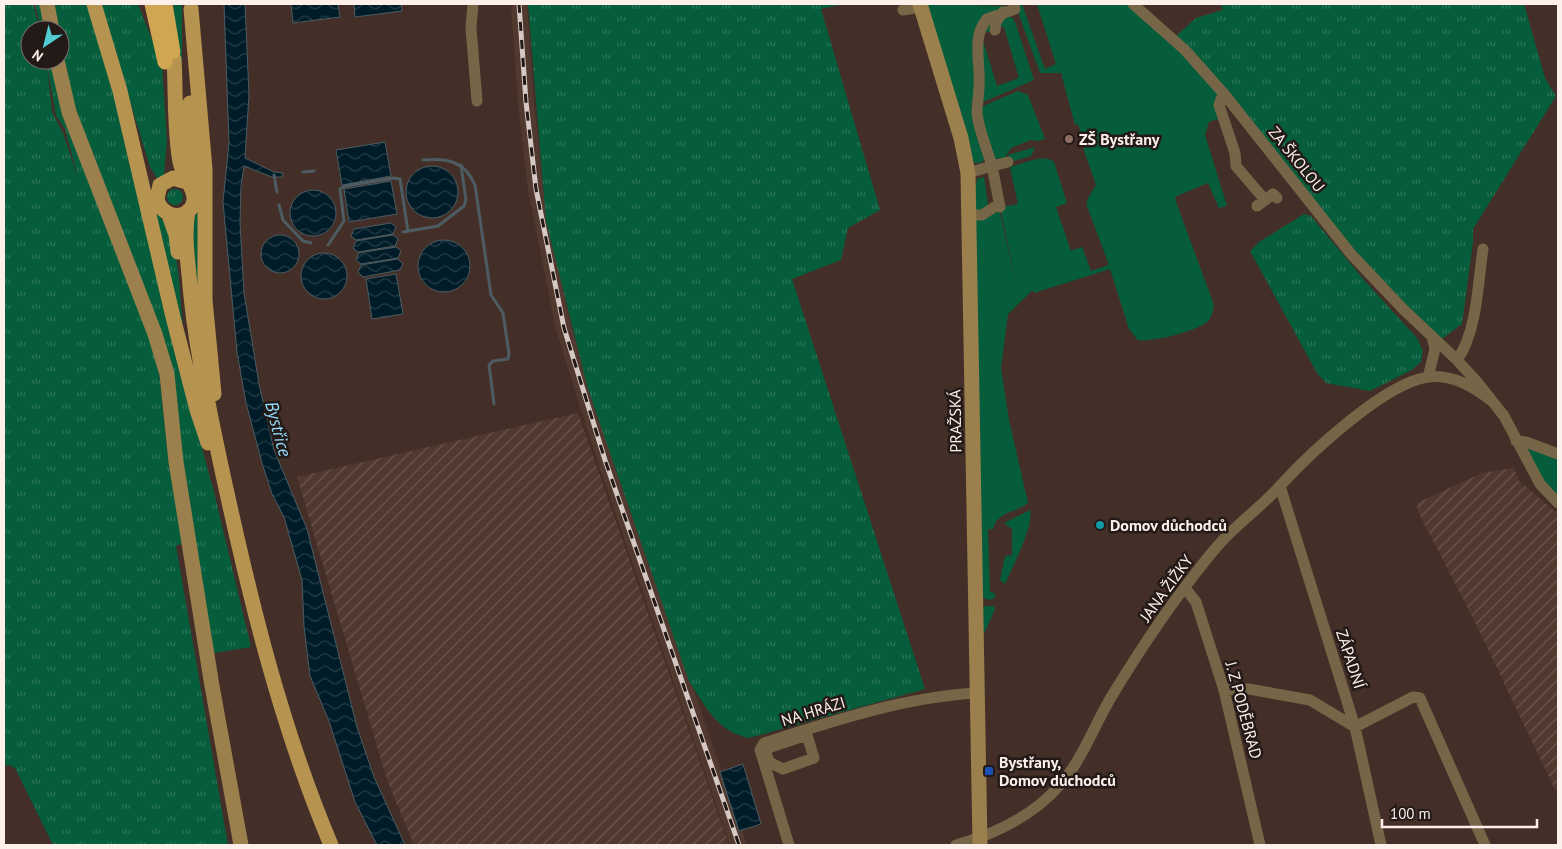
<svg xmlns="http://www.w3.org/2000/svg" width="1562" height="849" font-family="'PT Sans',sans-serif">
	<defs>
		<pattern id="industrial-furrows" width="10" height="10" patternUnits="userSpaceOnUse" patternTransform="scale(1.25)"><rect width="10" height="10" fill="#523930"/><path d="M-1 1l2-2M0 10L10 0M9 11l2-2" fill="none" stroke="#6c564e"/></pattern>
		<pattern id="grass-tufts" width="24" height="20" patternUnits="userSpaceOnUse" patternTransform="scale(1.25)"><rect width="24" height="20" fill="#065d3c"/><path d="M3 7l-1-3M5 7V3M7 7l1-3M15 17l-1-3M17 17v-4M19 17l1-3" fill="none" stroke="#2b7558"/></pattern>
		<pattern id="water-waves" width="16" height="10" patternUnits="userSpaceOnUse" patternTransform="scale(1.25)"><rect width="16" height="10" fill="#001c28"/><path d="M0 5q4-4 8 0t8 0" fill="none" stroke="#263d47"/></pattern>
	</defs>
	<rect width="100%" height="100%" fill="#432f28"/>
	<path fill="#523930" d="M511 4H527L534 102 543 188 571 326 593 398 747 845H730L598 463 556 330 528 190 518 103Z"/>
	<path fill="url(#industrial-furrows)" d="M578 413 729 845H414L387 780 297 477Z
		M1514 468 1519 481 1558 514V796L1475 622 1418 512 1417 503 1482 473Z"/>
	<path fill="url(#grass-tufts)" fill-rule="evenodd" d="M4 4H33L40 30H30V60H52L158 363 169 466 184 543 176 546 228 845H53L15 768 9 765 4 766ZM47 65 56 116 65 129 79 181 63 133 52 112Z
		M35 4H40L45 30H41Z
		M50 4H87L130 149 161 298 214 492 251 647 214 653 198 568 170 370 78 116C68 87 60 60 60 30H56Z
		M100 4H138L162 65 167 141 164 174 162 178H157L150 167Z
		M173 4H182V92L187 141Z
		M528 4H844L821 9 880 210 848 228 841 260 792 279 925 689 749 738C718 732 705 706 689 681L588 389 546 221Z
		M1220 4H1524L1545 78 1556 96 1473 229V242L1462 324 1440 340 1355 252 1176 36 1196 18 1223 10Z
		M167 197a8 8 0 1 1 16 0a8 8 0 1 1-16 0Z
		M153 209C181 233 178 288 183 323H177Z
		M198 212 199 313 191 221Z
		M1304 214 1311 216 1364 280 1417 338 1423 351 1421 362 1412 370 1370 391 1326 383 1317 373 1250 251 1259 242Z"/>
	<path fill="#065d3c" d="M927 4 1006 6 976 33 985 159 981 163H973Z
		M1015 4H1022L1045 69 1056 64 1037 4H1133L1225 95 1215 99 1219 116 1218 119 1209 122 1205 135 1227 206 1219 208 1208 183 1177 196 1175 199 1214 305C1213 311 1212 318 1207 322 1195 332 1152 342 1138 340L1129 329 1110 269 1034 293 1033 290 1008 314 1001 368 1009 420 1028 503C1015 513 998 511 993 529H988L990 592 995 593V598L989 600 979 596 973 187 976 186 977 179 984 177 989 211 999 209 1017 287 1000 207 1018 204 1010 167C1023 164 1044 153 1054 162L1067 203 1056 207 1071 251 1082 247 1091 271 1109 265 1087 206V200L1096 185 1083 148 1085 147 1078 124 1075 125 1061 73H1040Z
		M1007 16 1013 18 1016 25 1034 80 981 103 979 38C982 31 985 22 993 19L992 27 995 30 981 34 997 86 1019 78 1004 27H1000L1001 21Z
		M1018 91 1028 95 1045 139 1038 141 1031 140 1011 148 1005 158 994 159 986 141 981 107Z
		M1035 147 1031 156 1010 162 1008 155Z
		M1530 449 1558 458V496L1551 491 1523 451Z
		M1030 510C1034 526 1012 568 1005 584L1000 580 1005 556 1012 555V529L1004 523Z
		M985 606H994L995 609 985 632 983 633 980 610Z"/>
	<path fill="url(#water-waves)" stroke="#4c5c62" d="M224 4H245L249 95 245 158 274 172 283 173 282 177H272L244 166 241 186 240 223 244 293 259 384 274 450 307 529 357 727 374 777 405 845H377L355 802 329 721 310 676 304 627 302 580 284 517 272 494 262 463 246 403 237 352 223 202 229 143Z
		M291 4H338L340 17 293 23Z
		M354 4H401L402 11 355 17Z
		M385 142 391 176 342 185 336 150Z
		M406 192a26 26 0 1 1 52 0a26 26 0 1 1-52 0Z
		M391 181 397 214 349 222 344 189Z
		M290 213a23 23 0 1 1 46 0a23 23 0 1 1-46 0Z
		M391 223 396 227 393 234 356 240 351 236 354 229Z
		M393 235 398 239 395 246 358 252 353 248 356 241Z
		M261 254a19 19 0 1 1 38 0a19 19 0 1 1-38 0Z
		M418 266a26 26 0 1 1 52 0a26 26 0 1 1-52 0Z
		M396 247 401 251 398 258 361 264 356 260 359 253Z
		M301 276a23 23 0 1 1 46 0a23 23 0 1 1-46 0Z
		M398 259 403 264 400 270 363 277 358 272 361 265Z
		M396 274 403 314 372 319 366 279Z
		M743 764 761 824 739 831 720 772Z"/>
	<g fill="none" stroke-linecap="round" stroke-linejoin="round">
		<path stroke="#4c5c62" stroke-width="3" d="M423 160C447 158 465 161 475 185L491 295 503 313 509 354 508 359 493 361 489 365 494 404
			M303 172 314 171
			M274 175 277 192
			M279 205 283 220 303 241 311 243
			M403 232 438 226 464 206 466 200 461 165
			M328 245 344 221 340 189 345 186 394 178 400 179 408 231"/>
		<path stroke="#766546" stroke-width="11" d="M473 4 471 28 477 101
			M1133 4 1185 50 1225 95 1351 254 1403 309 1457 360 1478 383 1504 416 1540 484 1558 503
			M903 10 921 7
			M995 30 996 22 1003 12
			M1225 95 1221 99 1219 105 1235 153 1236 166 1265 200
			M1008 162 992 166C987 149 979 131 977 113 977 104 979 95 979 86 981 64 971 37 987 19L1015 9
			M968 173 992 166 1000 207
			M1257 206 1273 194 1277 198
			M970 215H982L999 204
			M1457 360C1477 333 1478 282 1483 249
			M1428 377 1435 349 1432 336
			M1516 441 1526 442 1558 454
			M1280 486 1355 727 1381 845
			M1185 588 1196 602 1224 690 1260 845
			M1224 690 1249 689 1310 700 1355 727 1413 697 1420 698 1485 845
			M807 735 814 758 783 769 769 762 765 749Z
			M789 845 762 756 760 750 764 743C833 721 904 697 977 693
			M956 845C995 834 1033 816 1060 785 1083 759 1095 723 1113 694 1135 658 1159 621 1185 587 1197 571 1209 555 1223 540 1241 521 1263 505 1280 486 1310 453 1385 383 1428 377 1453 374 1474 387 1493 402"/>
		<path stroke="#9b7f4c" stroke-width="15" d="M47 4 52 30
			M920 4 961 138 968 173 980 845
			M57 60 69 112 155 334 167 374 176 462 212 686 241 845"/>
		<path stroke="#b79350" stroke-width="15" d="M94 4 120 91 173 317 197 410 208 443
			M191 9 205 169V300L214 394
			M174 59C176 92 174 129 180 162 182 174 196 190 194 201 189 223 161 218 157 199L160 185 173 178 187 182
			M190 103 194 190
			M188 211C184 233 187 254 189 275 194 339 207 399 220 461 248 591 279 722 331 845
			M169 215 176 235 178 252"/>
		<path stroke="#d0a653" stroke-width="15" d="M152 4 165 62
			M165 4 173 52"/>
		<g stroke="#d6c8c3" stroke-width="5">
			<path id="rail" d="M519 4 526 102 536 189 564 328 605 460 739 845"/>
		</g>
		<use href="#rail" stroke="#231a17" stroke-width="3" stroke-dasharray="9" stroke-linecap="butt"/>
	</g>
	<circle fill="#8d6e63" stroke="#231a17" stroke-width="2" cx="1069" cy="139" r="5"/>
	<circle fill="#0f9aa8" stroke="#231a17" stroke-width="2" cx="1100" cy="525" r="5"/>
	<rect fill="#1a4fb4" stroke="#231a17" stroke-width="2" x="984" y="766" width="10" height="10" rx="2.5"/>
	<g text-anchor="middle" stroke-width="5" stroke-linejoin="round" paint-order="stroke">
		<g font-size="16" font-weight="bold" fill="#fdf0eb" stroke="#231a17" text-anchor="start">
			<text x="1079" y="145">ZŠ Bystřany</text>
			<text x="1110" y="531">Domov důchodců</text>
			<text x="999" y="768">Bystřany,<tspan x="999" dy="18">Domov důchodců</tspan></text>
		</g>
		<g font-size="16" fill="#fdf0eb" stroke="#231a17">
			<text transform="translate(1297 159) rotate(51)" y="6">ZA ŠKOLOU</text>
			<text transform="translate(955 421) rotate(-91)" y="6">PRAŽSKÁ</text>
			<text transform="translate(1166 588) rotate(-54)" y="6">JANA ŽIŽKY</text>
			<text transform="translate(1351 659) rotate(72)" y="6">ZÁPADNÍ</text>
			<text transform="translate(1244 710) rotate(75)" y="6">J. Z PODĚBRAD</text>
			<text transform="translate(813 711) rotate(-17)" y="6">NA HRÁZI</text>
		</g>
		<g font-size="18" font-style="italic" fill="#91dbfb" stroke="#231a17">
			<text transform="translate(278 429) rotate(75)" y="6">Bystřice</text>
		</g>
	</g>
	<rect width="1562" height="849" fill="none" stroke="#fdf0eb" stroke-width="10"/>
	<g transform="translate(45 45) rotate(215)"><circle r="24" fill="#231a17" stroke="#7a706c"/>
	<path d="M0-4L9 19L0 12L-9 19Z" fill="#51ccd1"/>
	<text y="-8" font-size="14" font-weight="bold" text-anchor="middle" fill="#fdf0eb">N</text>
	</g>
	<path d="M1382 819v8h155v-8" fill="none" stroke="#fdf0eb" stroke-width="2.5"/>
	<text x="1390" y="819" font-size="15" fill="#fdf0eb" stroke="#231a17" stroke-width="4" paint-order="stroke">100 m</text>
</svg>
